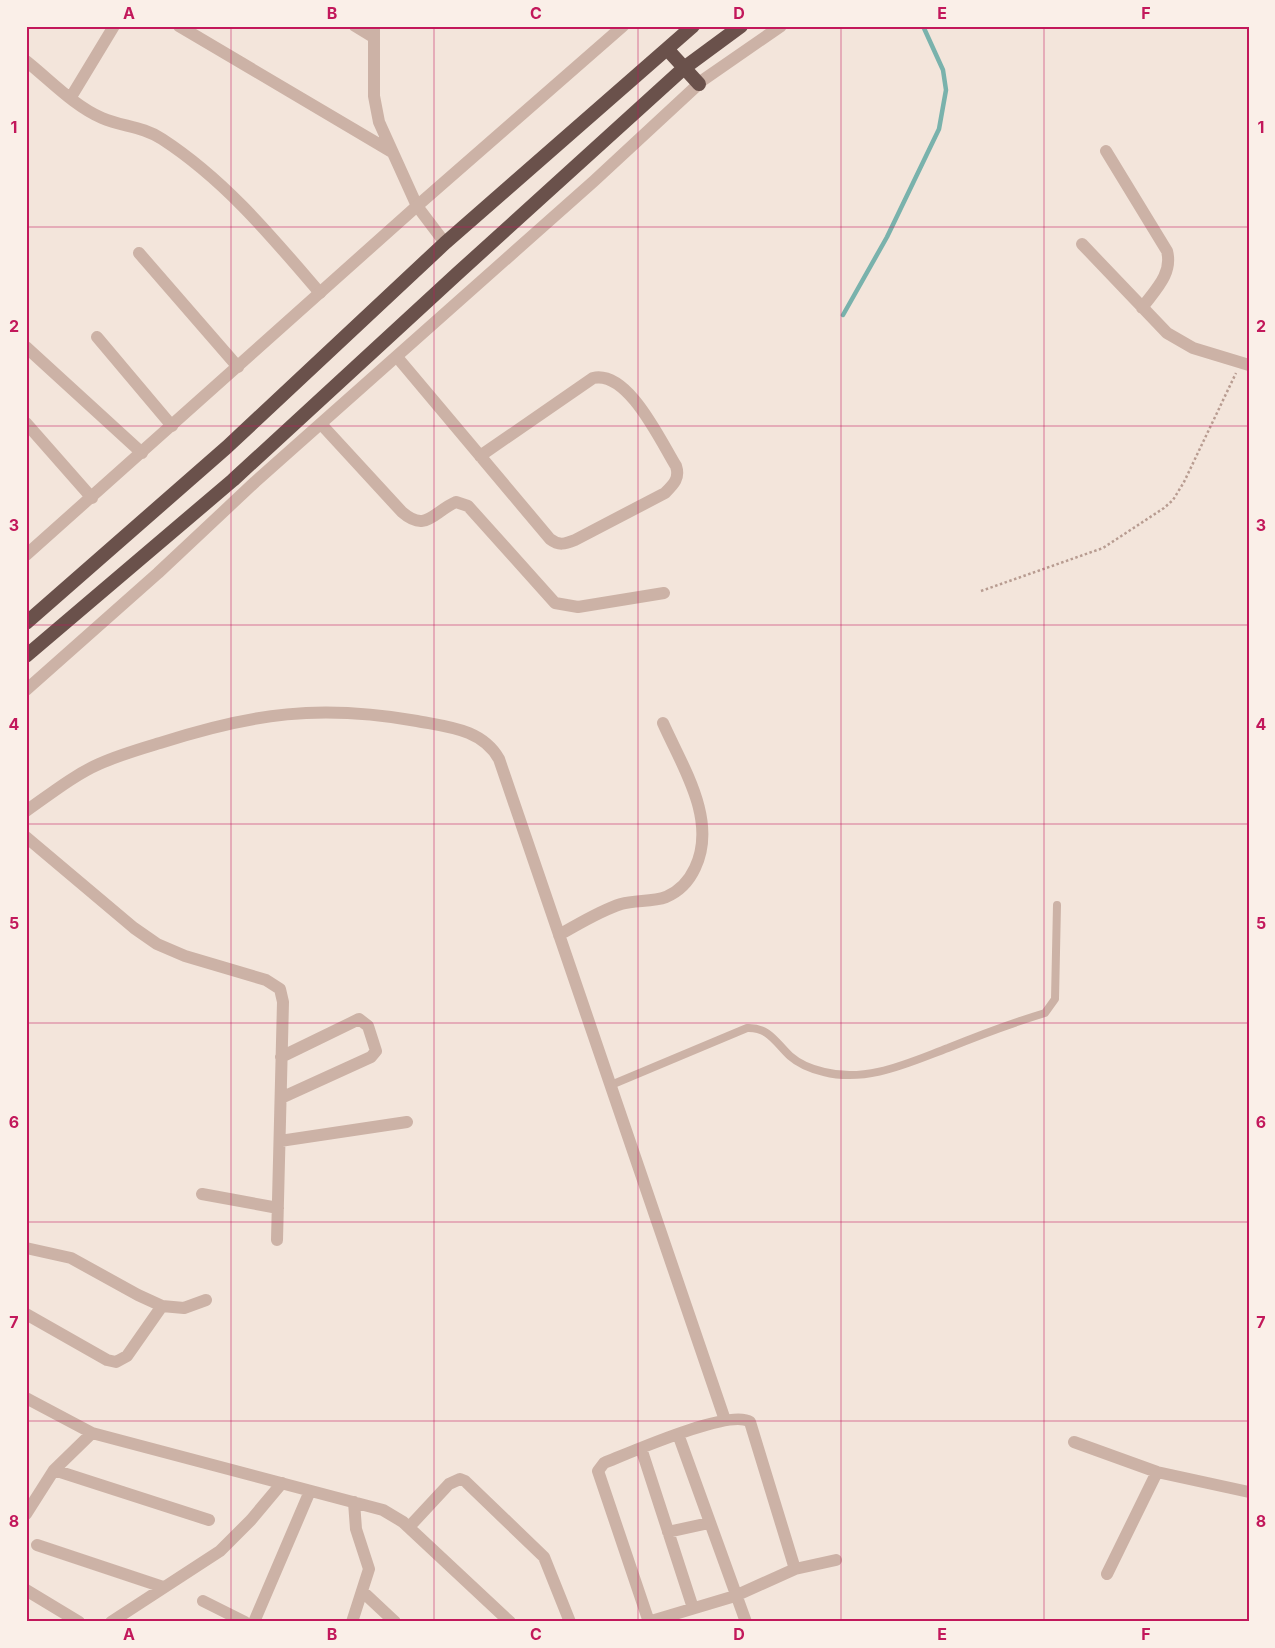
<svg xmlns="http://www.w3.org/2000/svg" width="1275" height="1648" font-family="Inter,sans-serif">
	<rect width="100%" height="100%" fill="#f3e5db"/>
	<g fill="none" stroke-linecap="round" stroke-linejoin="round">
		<path stroke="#79b2ac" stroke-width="4.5" d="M843 315 887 237 939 129 946 90 943 70 923 26"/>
		<path stroke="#b89c91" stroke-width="2.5" stroke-dasharray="2.5 2.5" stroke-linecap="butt" d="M981 591 1103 548 1164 508 1173 500 1184 482 1236 373"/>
		<path stroke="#ccb2a6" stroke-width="8" d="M611 1085 747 1028C769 1027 776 1043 790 1056 799 1064 811 1069 824 1072 867 1083 908 1063 948 1048 980 1035 1012 1023 1045 1013L1055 999 1057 905"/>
		<path stroke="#ccb2a6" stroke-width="12" d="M179 26 392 152
			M355 26 373 37
			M374 26V96L379 122 417 206 445 243
			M26 61C50 80 74 106 102 118 123 127 142 126 162 139 225 180 272 237 320 293
			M71 97 114 26
			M1106 151 1167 251C1173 274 1155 290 1142 308
			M1082 244 1167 333 1193 348 1249 365
			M139 253 238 367
			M97 337 172 426
			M26 347 142 453
			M397 357 550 539C559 546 565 544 575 540L665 493C674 484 680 478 676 466 660 440 628 370 593 378L480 456
			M26 423 92 498
			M321 424 402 512C426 533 433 512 456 502L468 506 555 603 578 607 664 593
			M26 811C49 795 74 775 99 764 119 755 140 749 160 743 253 713 320 704 417 721 448 727 482 729 499 759L725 1420
			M26 837 134 928 157 944 185 956 266 980 280 989 283 1002 277 1240
			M559 935C579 924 599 911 621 904 635 900 652 902 666 897 680 891 689 881 695 868 718 820 682 766 663 723
			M281 1098 371 1057 376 1051 368 1026 359 1019 281 1057
			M280 1141 407 1122
			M202 1194 278 1208
			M26 1248 71 1258 138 1295 162 1306 184 1308 206 1300
			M26 1314 107 1360 116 1362 127 1356 162 1306
			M26 1398 92 1433 383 1510 403 1522 510 1622
			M678 1434 746 1622
			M1074 1442 1157 1472 1249 1492
			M641 1448 693 1608
			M54 1470 209 1520
			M26 1514 54 1470 92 1433
			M409 1527 449 1484 460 1479 465 1481 544 1557 570 1622
			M668 1532 709 1523
			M37 1545 163 1587
			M1107 1574 1157 1472
			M26 1590 79 1622
			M363 1592 395 1622
			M203 1601 245 1622
			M111 1622 220 1551 251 1520 282 1483
			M254 1622 310 1491
			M352 1622 369 1569 356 1529 354 1502
			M648 1622 735 1596 795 1569 836 1560
			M649 1622 598 1471 604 1463C629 1453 730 1408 750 1422L795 1569"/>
		<path stroke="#ccb2a6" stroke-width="12" d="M26 555 417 206 623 26
			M26 690 158 573 255 482 594 181 703 80 781 26"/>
		<path stroke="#6a514b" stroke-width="14" d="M667 49 699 84
			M26 623 227 447 445 243 693 26
			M26 656 233 480 458 273 684 68 741 26"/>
	</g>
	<path fill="none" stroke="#c2185b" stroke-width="1" stroke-opacity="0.55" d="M231 26V1622M434 26V1622M638 26V1622M841 26V1622M1044 26V1622M26 227H1249M26 426H1249M26 625H1249M26 824H1249M26 1023H1249M26 1222H1249M26 1421H1249"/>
	<rect width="1275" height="1648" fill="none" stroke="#faefe8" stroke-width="55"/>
	<rect x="28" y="28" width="1220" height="1592" fill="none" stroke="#c2185b" stroke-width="2"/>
	<g font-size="16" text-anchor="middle" font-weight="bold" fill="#c2185b">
		<text x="129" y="19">A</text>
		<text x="332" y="19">B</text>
		<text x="536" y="19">C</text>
		<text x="739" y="19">D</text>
		<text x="942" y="19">E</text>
		<text x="1146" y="19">F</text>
		<text x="14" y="133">1</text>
		<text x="1261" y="133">1</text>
		<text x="14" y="332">2</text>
		<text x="1261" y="332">2</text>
		<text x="14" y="531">3</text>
		<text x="1261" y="531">3</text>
		<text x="14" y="730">4</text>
		<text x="1261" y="730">4</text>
		<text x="14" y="929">5</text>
		<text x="1261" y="929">5</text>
		<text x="14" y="1128">6</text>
		<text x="1261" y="1128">6</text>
		<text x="14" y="1328">7</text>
		<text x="1261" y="1328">7</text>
		<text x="14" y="1527">8</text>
		<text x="1261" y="1527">8</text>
		<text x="129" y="1640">A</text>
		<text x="332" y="1640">B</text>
		<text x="536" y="1640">C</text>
		<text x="739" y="1640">D</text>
		<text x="942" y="1640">E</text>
		<text x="1146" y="1640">F</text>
	</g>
</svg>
